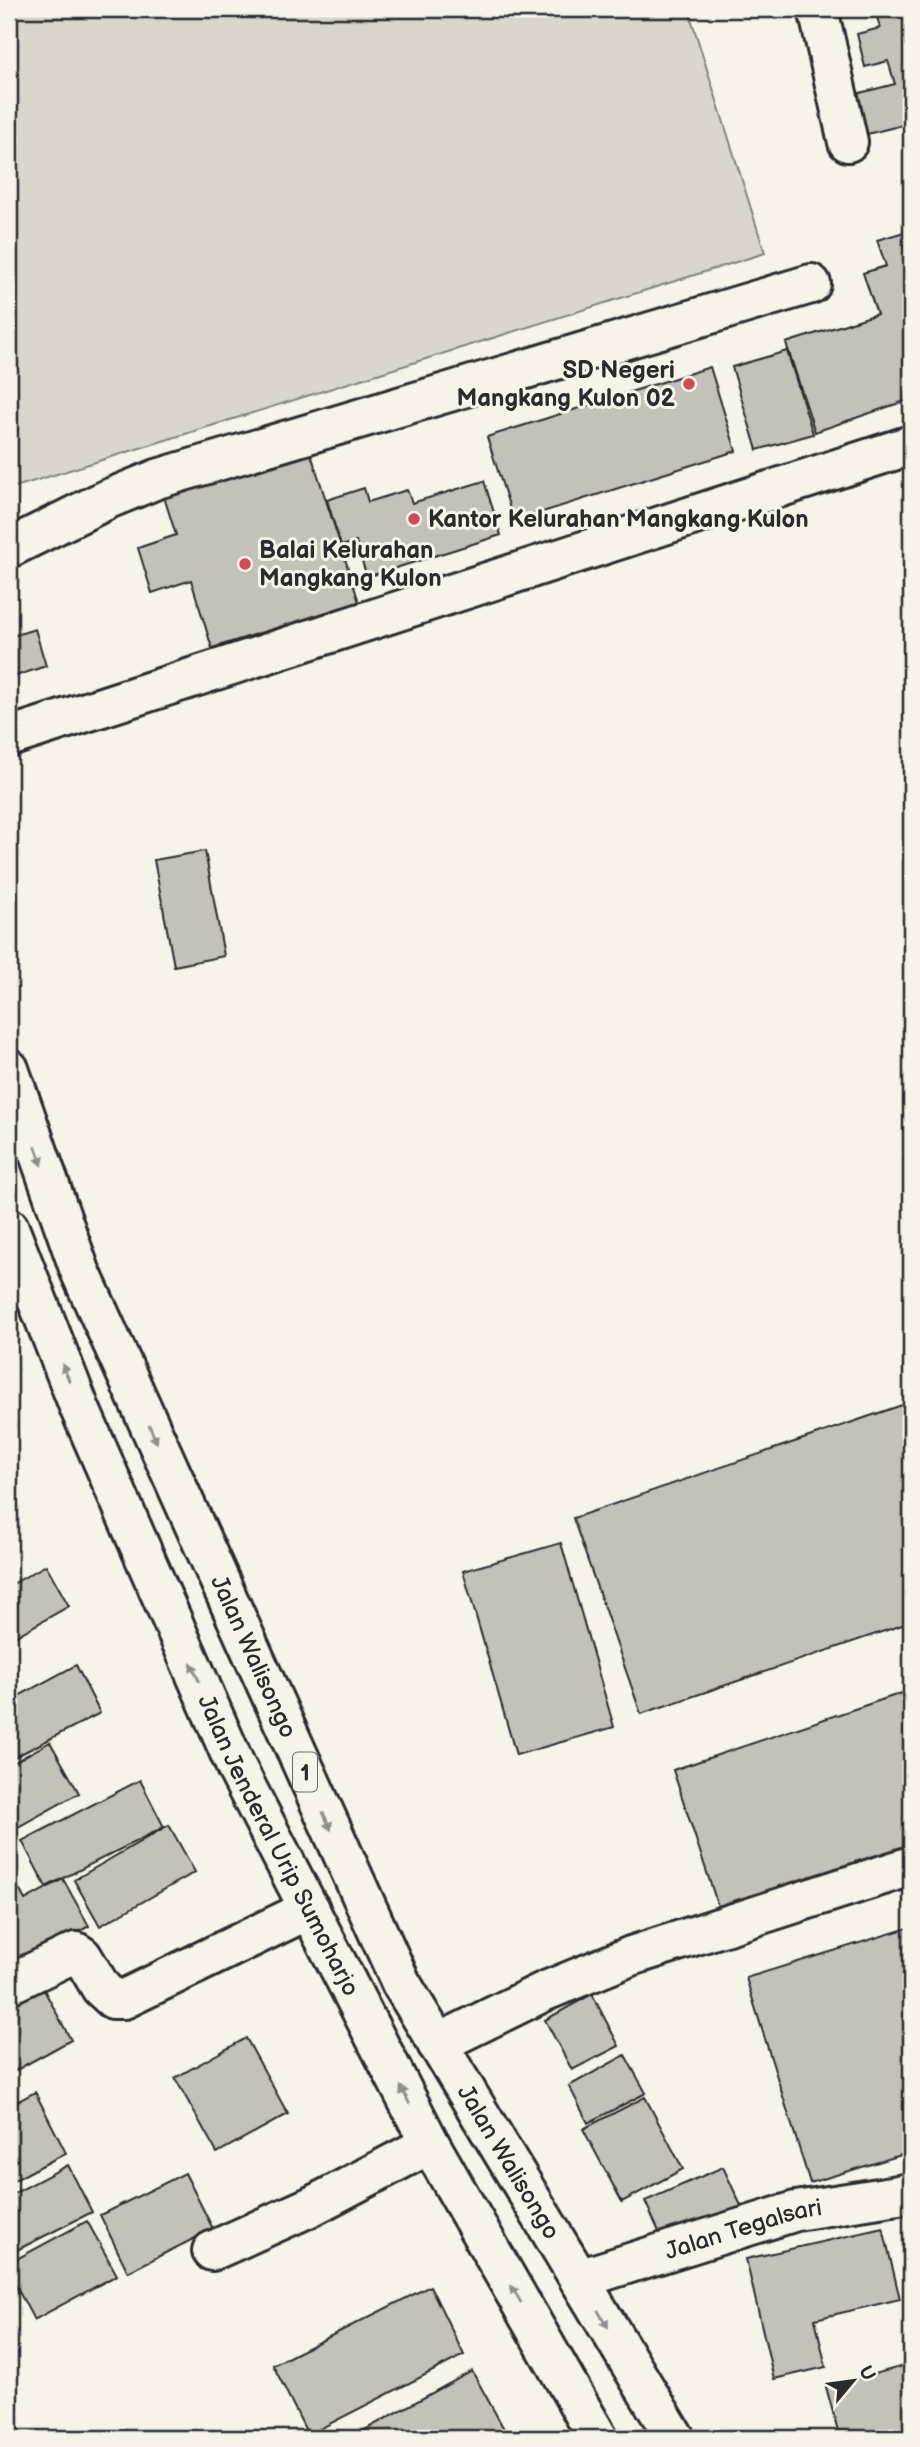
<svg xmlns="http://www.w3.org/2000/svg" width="920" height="2447" font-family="'Balsamiq Sans',sans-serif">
	<rect width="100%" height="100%" fill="#f7f3e8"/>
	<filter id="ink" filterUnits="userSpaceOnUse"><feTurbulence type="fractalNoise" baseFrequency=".0143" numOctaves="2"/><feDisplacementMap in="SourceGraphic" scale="14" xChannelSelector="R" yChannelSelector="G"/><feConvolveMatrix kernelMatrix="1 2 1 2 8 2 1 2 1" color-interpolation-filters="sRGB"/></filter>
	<g filter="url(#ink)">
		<path fill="#dad6cc" stroke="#82807c" stroke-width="2" d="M9 9H688L765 253 9 489Z"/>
		<path fill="#c4c1b9" stroke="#2b2b2b" stroke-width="2" d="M875 9H911V123L859 136 848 96 895 84 888 61 865 67 857 34 880 28Z
			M911 230V399L815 432 786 343 877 314 863 273 886 266 877 240Z
			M787 351 813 434 757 450 732 367Z
			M710 367 736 451 514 521 487 437Z
			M310 451 359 602 212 648 191 580 152 593 138 548 176 535 164 497Z
			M484 481 501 535 367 577 356 542 341 546 327 500 364 488 368 502 407 490 412 503Z
			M35 629 46 666 9 678V637Z
			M205 851 224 956 174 966 154 860Z
			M911 1402V1622L641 1714 573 1518Z
			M561 1543 614 1727 516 1755 463 1571Z
			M46 1565 69 1606 9 1640V1586Z
			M76 1665 100 1713 9 1760V1701Z
			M911 1690V1846L719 1909 673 1770Z
			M50 1742 79 1793 9 1832V1765Z
			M140 1780 164 1827 46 1887 22 1841Z
			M169 1825 195 1872 100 1926 74 1880Z
			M9 1870 25 1900 63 1879 89 1926 51 1947 9 1978Z
			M911 1927V2152L810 2183 746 1978Z
			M36 1975 71 2040 9 2074V1990Z
			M592 1994 619 2046 572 2070 545 2020Z
			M246 2038 288 2114 217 2153 175 2078Z
			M625 2055 646 2093 588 2123 569 2086Z
			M35 2092 66 2153 9 2183V2106Z
			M645 2097 683 2169 622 2202 583 2129Z
			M68 2165 92 2212 9 2254V2196Z
			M723 2167 743 2210 665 2245 645 2201Z
			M185 2173 213 2229 128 2272 100 2215Z
			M87 2221 117 2275 34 2320 9 2273V2263Z
			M883 2228 900 2299 815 2319 826 2367 774 2379 746 2259Z
			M430 2286 464 2355 308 2435 273 2365Z
			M911 2364V2438H840L826 2387Z
			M472 2371 509 2438H350Z"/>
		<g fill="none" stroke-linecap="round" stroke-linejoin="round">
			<g stroke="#2b2b2b" stroke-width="44">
				<g id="minor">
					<path d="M818 9 848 142"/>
					<path d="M9 548 108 499 157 479 811 284"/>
					<path d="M9 737 911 445"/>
					<path d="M9 1984 76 1952 82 1956 101 1988 113 1999H124L310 1909"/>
					<path d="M437 2044 543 1992 631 1956 911 1866"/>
					<path d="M212 2251 312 2206 430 2144"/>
					<path id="s1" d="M579 2279 796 2211 911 2193"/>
				</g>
			</g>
			<g stroke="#2b2b2b" stroke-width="44">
				<g id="highway">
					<path id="s2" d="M9 1069 80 1271 401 1983 675 2438"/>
					<path id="s3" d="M9 1228 80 1409 236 1767 430 2144 598 2438"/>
				</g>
			</g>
			<use href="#minor" stroke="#f7f3e8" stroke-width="38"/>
			<use href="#highway" stroke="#f7f3e8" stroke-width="38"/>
		</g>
		<defs><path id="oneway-solid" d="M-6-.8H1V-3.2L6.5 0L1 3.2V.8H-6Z" transform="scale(1.75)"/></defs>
		<g fill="#918f8a">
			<use href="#oneway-solid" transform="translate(39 1156) rotate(71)"/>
			<use href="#oneway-solid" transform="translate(66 1373) rotate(-112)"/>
			<use href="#oneway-solid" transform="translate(153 1434) rotate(66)"/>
			<use href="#oneway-solid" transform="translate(195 1672) rotate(-114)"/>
			<use href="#oneway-solid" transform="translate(327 1821) rotate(66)"/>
			<use href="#oneway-solid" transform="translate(405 2095) rotate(-117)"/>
			<use href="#oneway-solid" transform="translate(516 2294) rotate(-120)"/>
			<use href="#oneway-solid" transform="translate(603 2319) rotate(59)"/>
		</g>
	</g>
	<g fill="#d1495b" stroke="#f7f3e8" stroke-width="2.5">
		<circle cx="689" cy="384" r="7"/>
		<circle cx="414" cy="519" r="7"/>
		<circle cx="245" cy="564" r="7"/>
	</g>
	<g text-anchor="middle" stroke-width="6" stroke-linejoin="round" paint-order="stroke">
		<rect fill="#f7f3e8" stroke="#686764" stroke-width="2" x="293" y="1752.5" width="24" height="39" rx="5"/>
		<g font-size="23" font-weight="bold" fill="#2b2b2b">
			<text x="305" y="1780">1</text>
		</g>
		<g font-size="24" font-weight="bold" fill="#2b2b2b" stroke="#f7f3e8" text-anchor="start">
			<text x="675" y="378" text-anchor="end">SD Negeri<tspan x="675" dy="28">Mangkang Kulon 02</tspan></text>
			<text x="428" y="527">Kantor Kelurahan Mangkang Kulon</text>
			<text x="259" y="558">Balai Kelurahan<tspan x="259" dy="28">Mangkang Kulon</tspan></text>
		</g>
		<g font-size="24" fill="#2b2b2b" stroke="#f7f3e8">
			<text dy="8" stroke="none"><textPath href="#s2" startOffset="637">Jalan Walisongo</textPath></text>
			<text dy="8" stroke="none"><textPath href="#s3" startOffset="674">Jalan Jenderal Urip Sumoharjo</textPath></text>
			<text dy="8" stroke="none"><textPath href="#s2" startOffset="1204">Jalan Walisongo</textPath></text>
			<text dy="8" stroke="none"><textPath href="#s1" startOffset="172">Jalan Tegalsari</textPath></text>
		</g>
	</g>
	<rect width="920" height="2447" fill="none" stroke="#f7f3e8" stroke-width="35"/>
	<rect x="18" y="18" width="885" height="2412" fill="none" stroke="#2b2b2b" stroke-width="2.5" filter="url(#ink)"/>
	<g transform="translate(853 2381) rotate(61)" stroke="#f7f3e8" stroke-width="5" paint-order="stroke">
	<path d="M0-5L12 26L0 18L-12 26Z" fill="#2b2b2b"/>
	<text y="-10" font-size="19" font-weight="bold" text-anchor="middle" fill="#2b2b2b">U</text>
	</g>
</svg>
